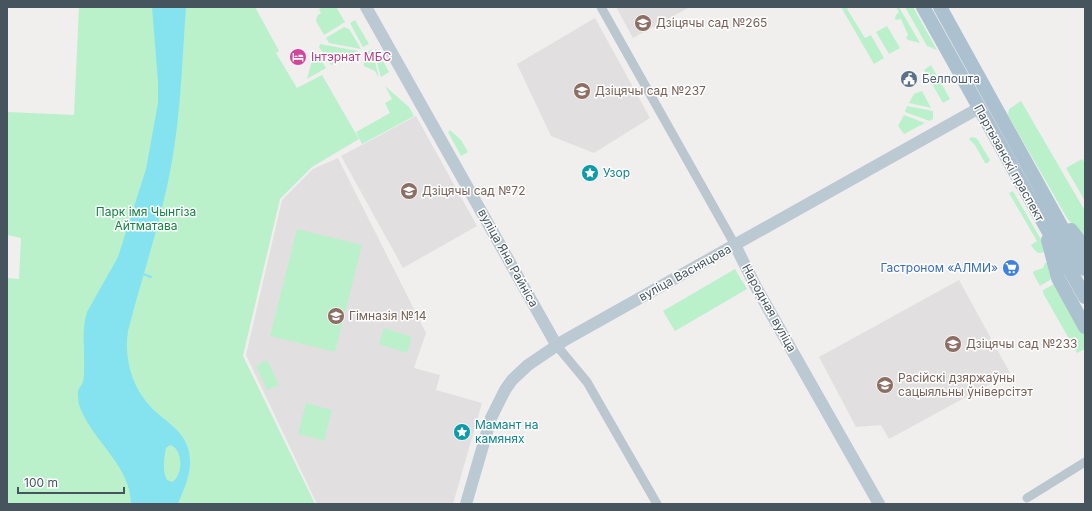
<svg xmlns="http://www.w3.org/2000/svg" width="1092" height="511" font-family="Inter,sans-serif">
	<rect width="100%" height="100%" fill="#f1eeee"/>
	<path fill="#e2dfe0" d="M616 7H690L633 38Z
		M595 18 650 118 594 153 551 136 517 64Z
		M416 116 477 226 403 268 341 156Z
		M338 158 426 333 414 368 440 375 436 390 482 403 453 504H317L246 355 282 200 313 169Z
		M959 280 1010 373 889 439 881 425 856 427 819 357Z"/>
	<path fill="#baf1cb" d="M79 7H255L279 51 276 53 297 88 322 75 359 139 312 167 280 199 243 356 315 504H7V278L19 279 21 238 7 235V113L8 112 74 115Z
		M323 7H336L345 22 324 35 316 21 317 16 321 13 319 9Z
		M841 7H849L847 9 865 38 871 35 884 58 874 64Z
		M896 7H899L920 43 908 40 906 38 908 35 901 19 896 20 895 19 896 15 899 12Z
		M905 7H913L937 50 927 46Z
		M355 20 369 44 363 47 350 23Z
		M887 26 900 48 889 54 876 32Z
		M344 27 349 29 361 49 329 43 326 38Z
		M320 44 358 51 332 65 330 64 319 47Z
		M372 49 379 78 375 71 364 66 363 55Z
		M375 49 377 50 389 72 381 77 378 67Z
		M317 54 326 68 307 79 312 61Z
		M931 65 950 99 943 103 924 70Z
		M385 86 409 107 414 116 362 144 356 132 390 113 385 103 392 99Z
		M922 91 931 108H932L909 103 914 94Z
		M1021 101 1085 211V240L1067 218 1008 115 1009 109Z
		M907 106 933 111V119L930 121 905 112Z
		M904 115 925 123 904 134 898 126Z
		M450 130 461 140 468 152 461 156 448 132Z
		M971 137 976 138 978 140 990 160 988 163H985L975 145 969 139Z
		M1082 159 1085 163V201L1066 168Z
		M1013 191 1043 243 1045 251C1038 256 1034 250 1031 245L1037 241 1009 193Z
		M297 229 362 245 335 352 270 336Z
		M1045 263H1051L1053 275 1050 280 1040 286 1033 273 1034 271 1043 268Z
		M735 269 747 289 675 331 663 311Z
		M1054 284 1085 332V349L1077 353 1043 293V290Z
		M384 328 412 337 407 353 379 344Z
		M267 360 279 385 267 390 256 366Z
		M306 403 332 410 324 441 298 434Z"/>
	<path fill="#85e3f0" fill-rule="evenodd" d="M152 7H186C182 60 181 114 171 167 161 222 142 276 128 331 124 357 131 385 149 405 166 424 191 432 190 463 190 477 183 491 178 504H131C131 467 95 443 81 410 79 406 78 400 78 395 77 389 81 387 83 382 84 378 84 373 84 369 85 350 81 331 87 312L118 257 146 169 158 103V82ZM170 445C184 449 183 476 172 482L167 480C162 471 164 458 166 448Z"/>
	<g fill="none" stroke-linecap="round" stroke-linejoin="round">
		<path stroke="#85e3f0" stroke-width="2" d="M143 274 151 277"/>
		<path stroke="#bbc7ce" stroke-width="9" d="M601 7 735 245
			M557 346 587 382 657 504
			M1027 498 1085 462"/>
		<path stroke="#bbc9d3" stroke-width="12" d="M366 7 557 346
			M735 245 756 287 879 504
			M466 504 491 418 505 390 512 380 528 365 565 340 647 294 979 108"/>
		<path stroke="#acc1cf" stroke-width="14" d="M923 7 1085 297
			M940 7 1085 269
			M1071 230 1085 248
			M1048 240 1058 278 1085 327"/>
	</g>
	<defs>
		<g id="school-disc" transform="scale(0.9)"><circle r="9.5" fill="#8d6e63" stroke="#fff"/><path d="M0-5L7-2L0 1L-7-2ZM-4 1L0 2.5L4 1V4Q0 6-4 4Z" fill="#fff"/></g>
		<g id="hotel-disc" transform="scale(0.9)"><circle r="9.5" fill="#d1479c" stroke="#fff"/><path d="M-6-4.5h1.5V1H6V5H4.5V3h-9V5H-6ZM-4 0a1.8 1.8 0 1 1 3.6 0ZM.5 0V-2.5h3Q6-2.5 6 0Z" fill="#fff"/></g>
		<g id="civic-disc" transform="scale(0.9)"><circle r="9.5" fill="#5c6f8a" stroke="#fff"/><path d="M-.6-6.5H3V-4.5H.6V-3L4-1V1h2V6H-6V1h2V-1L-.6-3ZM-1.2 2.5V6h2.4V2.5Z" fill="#fff"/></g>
		<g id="sight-disc" transform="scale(0.9)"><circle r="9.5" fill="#0f9aa8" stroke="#fff"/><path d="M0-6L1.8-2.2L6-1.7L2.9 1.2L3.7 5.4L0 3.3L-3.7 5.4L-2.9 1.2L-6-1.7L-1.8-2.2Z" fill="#fff"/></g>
		<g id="supermarket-disc" transform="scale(0.9)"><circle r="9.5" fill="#3f7fe0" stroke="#fff"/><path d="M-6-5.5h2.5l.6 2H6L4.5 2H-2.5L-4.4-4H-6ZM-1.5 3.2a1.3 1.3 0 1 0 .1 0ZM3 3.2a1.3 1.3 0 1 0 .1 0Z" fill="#fff"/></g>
		<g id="university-disc" transform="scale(0.9)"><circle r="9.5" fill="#8d6e63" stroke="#fff"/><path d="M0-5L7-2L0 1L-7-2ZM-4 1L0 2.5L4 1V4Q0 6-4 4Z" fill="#fff"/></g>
	</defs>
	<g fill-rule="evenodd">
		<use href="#school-disc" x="643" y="23"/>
		<use href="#hotel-disc" x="298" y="57"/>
		<use href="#civic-disc" x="909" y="79"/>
		<use href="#school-disc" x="582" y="91"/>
		<use href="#sight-disc" x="590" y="173"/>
		<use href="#school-disc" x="409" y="191"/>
		<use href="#supermarket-disc" x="1011" y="268"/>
		<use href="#school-disc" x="336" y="316"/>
		<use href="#school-disc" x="953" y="344"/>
		<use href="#university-disc" x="885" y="385"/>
		<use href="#sight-disc" x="462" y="432"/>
	</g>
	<g text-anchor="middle" stroke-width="3" stroke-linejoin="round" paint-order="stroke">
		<g font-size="12" fill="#785e54" stroke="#fff" text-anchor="start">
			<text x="656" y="27">Дзіцячы сад №265</text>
			<text x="595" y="95">Дзіцячы сад №237</text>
			<text x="422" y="195">Дзіцячы сад №72</text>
			<text x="349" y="320">Гімназія №14</text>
			<text x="966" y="348">Дзіцячы сад №233</text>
			<text x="898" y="382">Расійскі дзяржаўны<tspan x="898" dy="14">сацыяльны ўніверсітэт</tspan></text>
		</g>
		<g font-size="12" fill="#b23c85" stroke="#fff" text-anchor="start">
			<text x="311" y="61">Інтэрнат МБС</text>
		</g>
		<g font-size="12" fill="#4e5e75" stroke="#fff" text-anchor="start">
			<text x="922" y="83">Белпошта</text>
		</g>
		<g font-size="12" fill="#45545d" stroke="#fff">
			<text transform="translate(1009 163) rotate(61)" y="4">Партызанскі праспект</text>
			<text transform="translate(508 258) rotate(61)" y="4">вуліца Яна Райніса</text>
			<text transform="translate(685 273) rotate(-29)" y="4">вуліца Васняцова</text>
			<text transform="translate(769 308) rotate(61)" y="4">Народная вуліца</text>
		</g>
		<g font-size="12" fill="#0d838f" stroke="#fff" text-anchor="start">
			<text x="603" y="177">Узор</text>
			<text x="475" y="429">Мамант на<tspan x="475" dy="14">камянях</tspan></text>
		</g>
		<g font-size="12" fill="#128241" stroke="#fff">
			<text x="146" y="216">Парк імя Чынгіза<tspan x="146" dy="14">Айтматава</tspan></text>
		</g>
		<g font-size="12" fill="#366cbe" stroke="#fff" text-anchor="end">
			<text x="998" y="272">Гастроном «АЛМИ»</text>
		</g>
	</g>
	<rect width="1092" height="511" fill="none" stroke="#45545d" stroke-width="16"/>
	<path d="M18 487v6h106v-6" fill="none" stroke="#45545d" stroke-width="2"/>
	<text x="24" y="487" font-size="12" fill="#45545d" stroke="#ffffff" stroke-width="3" paint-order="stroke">100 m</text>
</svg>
